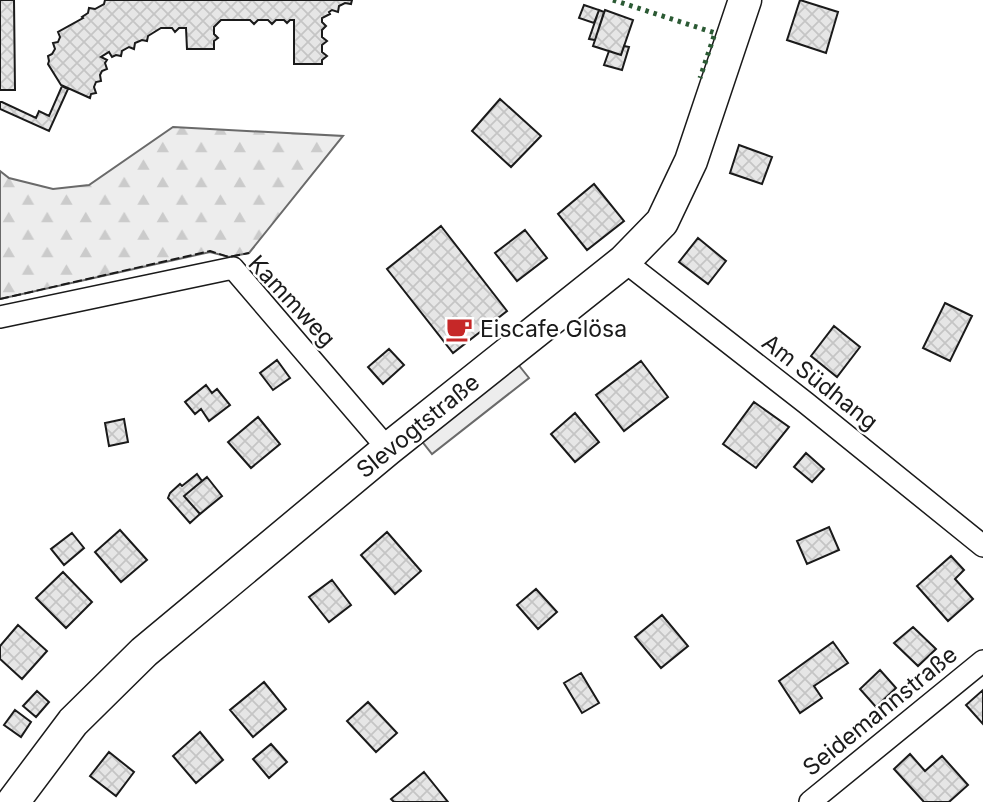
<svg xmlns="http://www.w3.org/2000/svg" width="983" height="802" font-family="Inter,sans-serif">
	<defs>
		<pattern id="forest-firs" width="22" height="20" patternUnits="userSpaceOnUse" patternTransform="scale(1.75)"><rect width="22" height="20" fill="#ededed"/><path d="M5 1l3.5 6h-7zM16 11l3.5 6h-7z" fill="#cbcbcb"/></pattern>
		<pattern id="building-cross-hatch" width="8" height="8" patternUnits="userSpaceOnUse" patternTransform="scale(1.75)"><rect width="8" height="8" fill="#e6e6e6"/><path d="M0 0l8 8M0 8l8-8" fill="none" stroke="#c5c5c5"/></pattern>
	</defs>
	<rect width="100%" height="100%" fill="#fff"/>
	<path fill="#ededed" stroke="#6a6a6a" stroke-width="2" d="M509 353 529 378 432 454 413 430Z"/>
	<path fill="url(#forest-firs)" stroke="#6a6a6a" stroke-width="2" d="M173 127 343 136 249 253 229 257 210 252 0 299V171L9 178 53 189 89 185Z"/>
	<path fill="url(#building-cross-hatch)" stroke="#1a1a1a" stroke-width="2" d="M0 0H14L15 90H0Z
		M105 0H352L351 4 345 3 339 6 338 12 332 10 329 12 330 14 322 18V22L326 26 322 30V37L327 41 322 45V52L327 56 322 60V64H294V20H290L287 23 284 20H276L272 24 268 20H258L254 24 250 20H221L214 27V34L218 38 214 41V49H187L186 28H179L175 32 172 28H161L148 36 147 41 142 40 135 43 134 49 129 47 122 51 121 56 116 55 112 57 109 52 101 57 107 60 105 63 107 69 102 71 100 75 101 81 96 82 94 87 96 93 91 94 90 98 61 85 48 64 49 61 48 56 52 54 55 49 53 43 58 42 60 37 58 32 83 18 82 17 88 13 89 8 95 9 104 4Z
		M800 0 838 12 826 53 787 40Z
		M584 5 599 10 594 23 579 18Z
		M599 10 604 12 595 40 589 39Z
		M605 10 633 20 621 55 593 46Z
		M624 46 629 47 622 70 604 65 609 51 621 55Z
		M62 86 68 89 49 131 0 109V102H2L36 118 39 111 49 116Z
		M500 99 541 136 511 167 472 131Z
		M739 145 772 157 762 184 730 173Z
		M594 184 624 221 587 250 558 214Z
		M441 226 507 311 453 353 387 269Z
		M525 230 547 258 517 281 495 253Z
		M698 238 726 261 708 284 679 262Z
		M945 303 972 316 950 361 923 348Z
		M834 326 860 347 837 377 811 356Z
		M389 349 404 365 383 384 368 367Z
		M277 360 290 378 273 390 260 373Z
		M641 361 668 397 624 431 596 395Z
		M206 385 212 393 217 389 230 405 209 421 201 409 195 414 185 402Z
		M754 402 789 427 756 468 723 444Z
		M575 413 599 442 575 462 551 434Z
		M258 417 280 444 251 468 228 442Z
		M124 419 128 442 109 446 105 423Z
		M806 453 824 469 812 482 794 467Z
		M197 474 202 481 184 496 200 514 190 523 168 498 170 493 180 484 182 486Z
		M207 477 222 496 200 514 184 496Z
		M829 527 839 550 807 564 797 541Z
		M120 530 147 560 121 582 95 552Z
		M387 532 421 571 395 594 361 555Z
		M72 533 84 548 64 565 51 549Z
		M951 556 964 570 955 579 973 599 948 621 917 586Z
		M63 572 92 602 66 628 36 598Z
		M332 580 351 605 329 622 309 597Z
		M536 589 557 612 538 629 517 605Z
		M662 615 688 646 661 668 635 637Z
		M18 625 47 651 22 679 0 659V646Z
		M913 627 936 649 918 666 894 643Z
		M833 642 848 663 814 686 822 698 800 713 779 681Z
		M880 670 896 688 876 707 860 689Z
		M581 673 599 703 582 713 564 683Z
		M264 682 286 709 253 737 230 710Z
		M983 690V724L966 705Z
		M37 691 49 702 36 717 23 706Z
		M368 702 397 733 376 752 347 721Z
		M15 710 31 722 21 737 4 725Z
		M200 732 223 760 196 783 173 756Z
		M271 744 287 762 269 778 253 759Z
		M109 752 134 772 116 796 90 776Z
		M910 754 925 771 942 756 968 785 949 802H924L894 769Z
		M424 772 448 802H394L391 799Z"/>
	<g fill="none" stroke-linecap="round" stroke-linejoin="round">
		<g stroke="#1a1a1a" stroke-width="24">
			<path id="street" d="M624 261 806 403 983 546
				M0 317 233 268 388 449
				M810 802 983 661"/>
		</g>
		<g stroke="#1a1a1a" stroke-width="35">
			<path id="secondary" d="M13 802 73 722 144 652 388 449 624 261 662 222 691 161 745 0"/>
		</g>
		<use href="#street" stroke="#fff" stroke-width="21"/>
		<use href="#secondary" stroke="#fff" stroke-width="32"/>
		<path stroke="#2b5a34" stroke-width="5" stroke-dasharray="3.5 5" stroke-linecap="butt" d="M613 0 715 33 700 78"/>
		<path stroke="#1a1a1a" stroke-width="2" stroke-dasharray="9 3.5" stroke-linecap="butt" d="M0 299 210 251 229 257 249 253"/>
	</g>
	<defs>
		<g id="cafe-bare" transform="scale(2.1)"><path d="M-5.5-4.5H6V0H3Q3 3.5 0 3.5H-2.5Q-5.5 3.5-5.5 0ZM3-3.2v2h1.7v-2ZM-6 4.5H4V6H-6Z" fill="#c62828" stroke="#fff" stroke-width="2.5" paint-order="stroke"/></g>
	</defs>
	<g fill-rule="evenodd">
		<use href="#cafe-bare" x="459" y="329"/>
	</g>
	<g text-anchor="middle" stroke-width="5" stroke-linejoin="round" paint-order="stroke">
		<g font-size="23" fill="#1a1a1a" stroke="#fff">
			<text transform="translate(292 301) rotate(47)" y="8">Kammweg</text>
			<text transform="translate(820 382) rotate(38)" y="8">Am Südhang</text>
			<text transform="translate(418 426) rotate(-39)" y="8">Slevogtstraße</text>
			<text transform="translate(880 711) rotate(-39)" y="8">Seidemannstraße</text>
		</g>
		<g font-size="23" fill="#1a1a1a" stroke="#fff" text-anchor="start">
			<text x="480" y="337">Eiscafe Glösa</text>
		</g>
	</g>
</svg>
